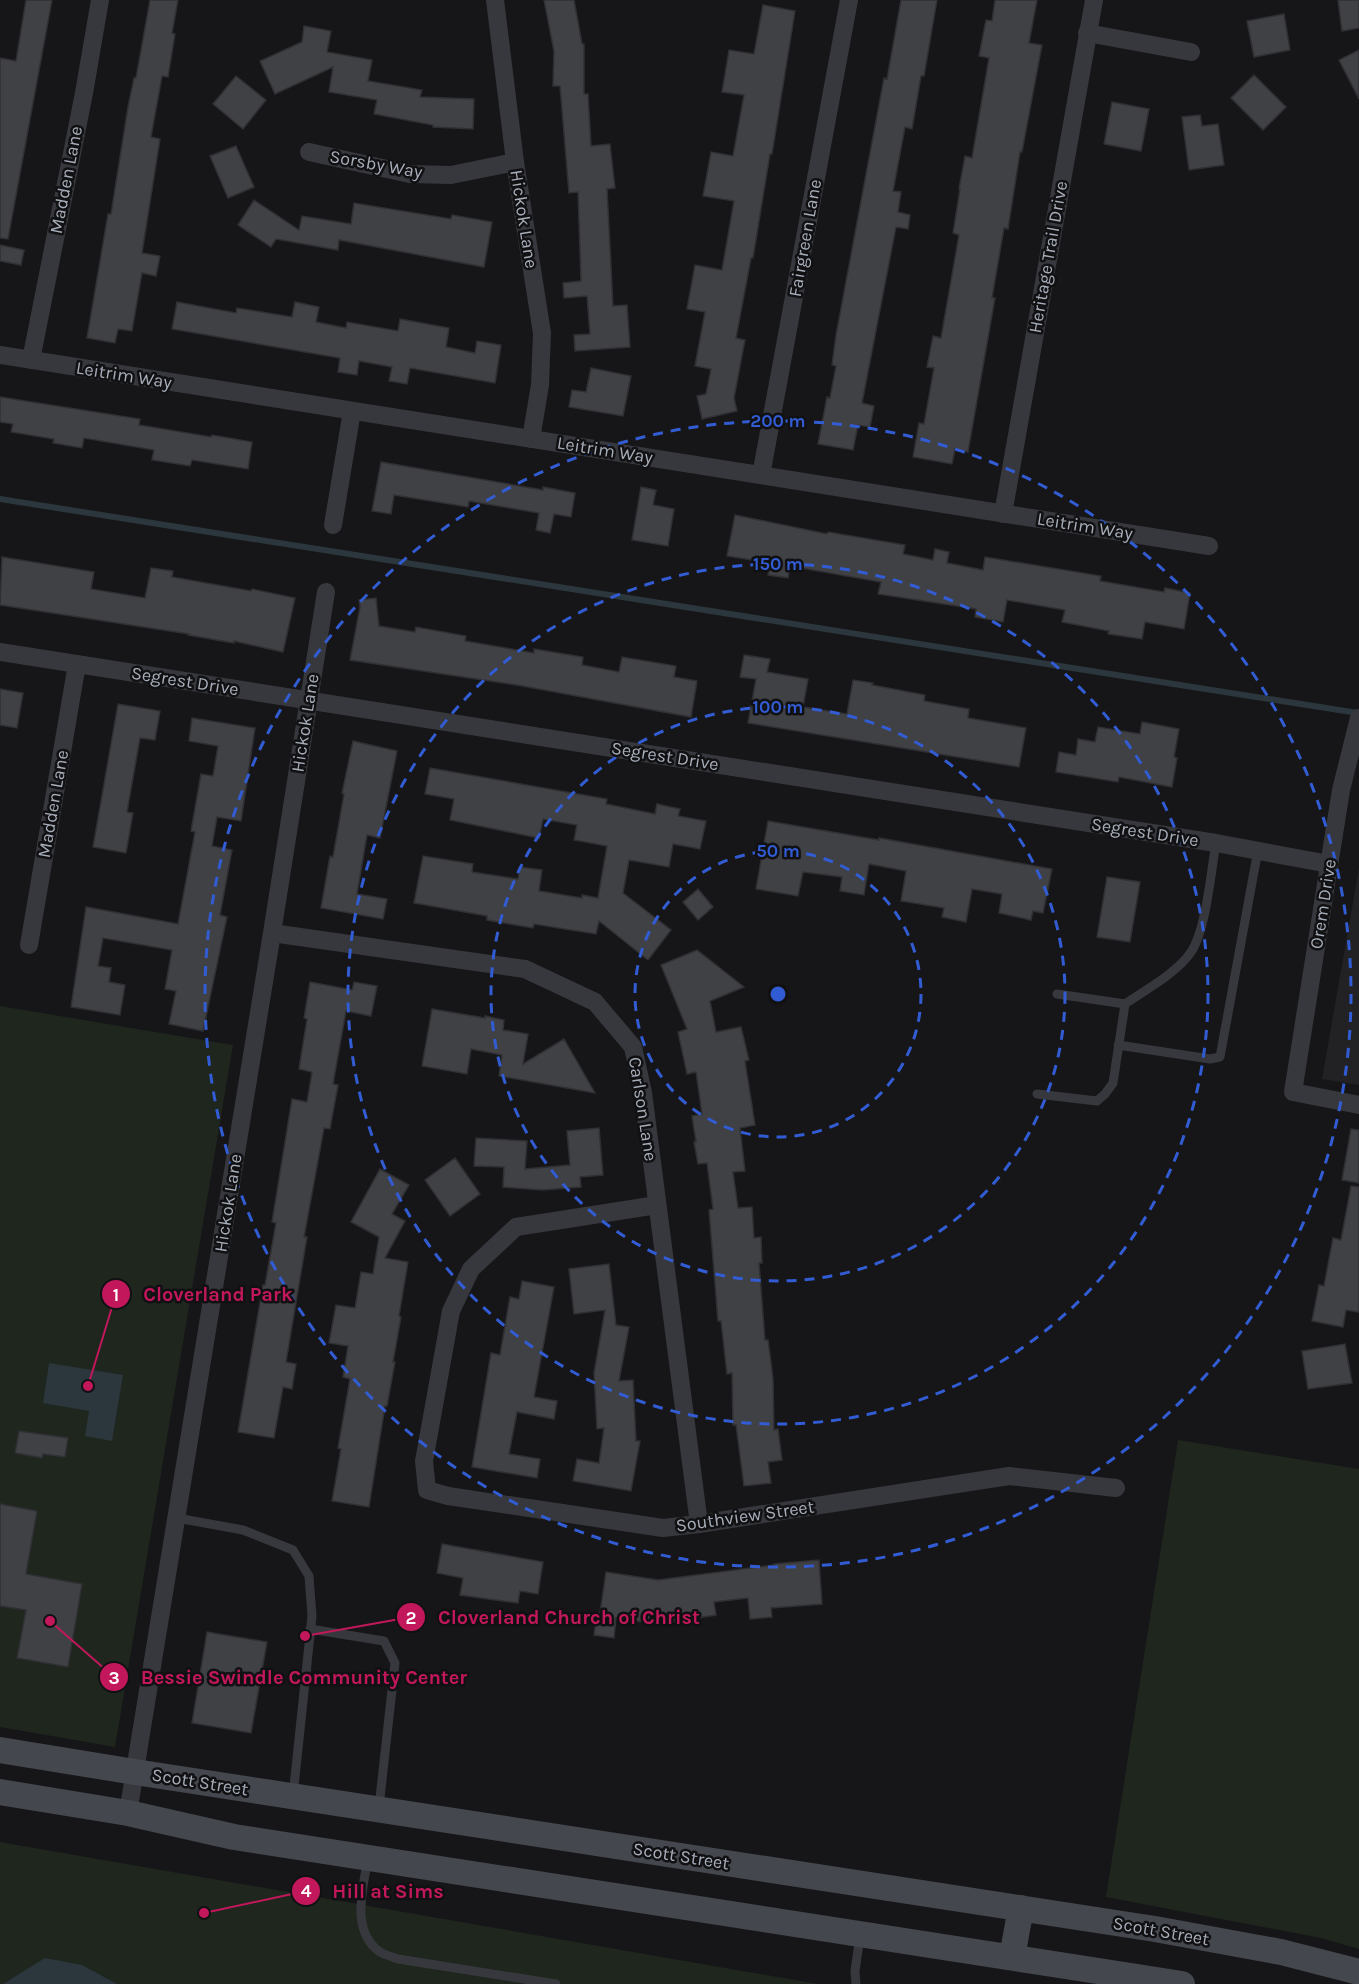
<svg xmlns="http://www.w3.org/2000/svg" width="1359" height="1984" font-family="Karla,sans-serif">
	<rect width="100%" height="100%" fill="#161618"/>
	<path fill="#222225" d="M1359 868V1085L1322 1079Z"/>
	<path fill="#1e261e" d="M0 1006 233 1045 115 1747 0 1727Z
		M1178 1440 1359 1469V1949L1321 1938 1106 1897Z
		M0 1842 818 1984H0Z"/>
	<path fill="#2b363d" d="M49 1363 123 1375 112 1441 85 1436 89 1411 43 1403Z
		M45 1958 82 1965 117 1984H3Z"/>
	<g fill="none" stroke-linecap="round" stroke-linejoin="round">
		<path stroke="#2b363d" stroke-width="6" d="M0 499 1358 713"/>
	</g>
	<path fill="#404145" stroke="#303034" stroke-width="1.5" d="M26 0H52L8 239 0 238V58L16 61Z
		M150 0H178L172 33 175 34 168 77 162 76 151 137 160 139 142 253 160 256 156 276 142 273 132 331 118 329 115 343 87 338 108 214H111L128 107 134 78H136Z
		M544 0H574L582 44H584V94H588L591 146 610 144 615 188 607 189 613 306 627 305 630 347 575 351 574 335 590 334 587 296 564 298 563 283 581 281 578 192 569 193 560 86H553L554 51Z
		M901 0H937L924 76H921L912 129 905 127 893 191 901 192 898 212 910 215 908 229 896 227 862 403 874 406 870 427 858 425 853 450 818 444 827 397 830 398 836 366 832 365 836 335 884 78 887 79Z
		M995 0H1037L1029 43 1042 45 1022 152H1020L1008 229 1004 228 992 298H995L968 452 955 449 952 464 913 457 919 423 924 424 934 368 927 367 933 336 941 338 959 235 953 233 960 189H959L965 156 972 158 989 58 979 56 986 20 992 21Z
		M1338 0H1359V28L1342 31Z
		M763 5 795 11 772 154H770L753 258H751L736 338 745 340 734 398 737 411 702 419 697 396 706 394 711 369 695 366 705 312 687 309 695 265 722 270 734 201 703 196 711 152 733 156 744 95 722 92 729 50 754 54Z
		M1284 14 1290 50 1254 57 1247 21Z
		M304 26 331 31 327 52 372 60 368 81 422 90 420 97 474 99 473 129 433 127V125L374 114 377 100 329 92 333 67 275 94 260 61 302 42Z
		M1359 50V99L1339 60Z
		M1254 75 1286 107 1263 130 1231 98Z
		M236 76 266 100 243 129 213 104Z
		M1112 102 1149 109 1141 151 1104 144Z
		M1200 115 1202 126 1218 124 1224 165 1189 170 1182 117Z
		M236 146 254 187 228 198 210 156Z
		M254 200 299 230 302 216 351 224 354 203 451 219 452 215 492 222 484 267 339 240 338 250 276 239 271 247 238 225Z
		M0 245 24 250 21 265 0 261Z
		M177 302 236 313 237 308 292 317 295 302 319 307 316 322 346 328 347 322 398 331 400 319 449 328 446 347 475 353 477 341 501 345 495 383 410 368 407 384 389 381 392 367 359 361 357 375 338 372 340 358 172 329Z
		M591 368 631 376 623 416 569 407 572 390 586 392Z
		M0 397 140 419 139 425 211 437 212 435 252 442 248 469 192 460 190 466 152 460 154 450 84 438 82 448 53 443 54 439 11 432 13 424 0 422Z
		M381 462 543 490V487L575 493 571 517 554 514 550 533 536 530 539 513 469 501 468 507 394 495 391 514 372 511Z
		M641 487 656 490 653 505 674 509 668 546 632 540Z
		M735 515 827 534 828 532 905 545 903 554 933 560 935 549 949 552 947 563 983 570 985 557 1101 576 1100 581 1164 592 1165 588 1190 593 1184 629 1145 622 1142 639 1108 634 1109 631 1062 622 1065 610 1007 600 1003 622 975 617 976 609 878 594 881 582 790 566 788 578 768 575 770 563 727 556Z
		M2 557 94 572 91 589 145 598 151 568 173 571 172 577 251 591 252 589 295 598 283 652 234 641V643L188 635 189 634 0 605Z
		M376 598 379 626 415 632 416 627 466 636 465 641 534 653V649L583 657 582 665 619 672 622 657 676 666 674 677 697 681 691 717 517 685 350 660 360 607 359 600Z
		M744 655 770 659 767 672 808 679 803 707 847 714 853 680 873 683 872 685 925 695 924 701 969 709 968 718 1026 728 1019 767 748 723 756 679 740 677Z
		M0 689 23 693 17 728 0 725Z
		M118 704 160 711 155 740 140 738 127 812 133 813 126 853 93 847Z
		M192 718 255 728 241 821 217 817 212 846 232 850 220 915 227 917 203 1031 169 1024 176 991 165 989 172 950 103 938 98 966 111 968 109 982 125 985 120 1015 71 1007 86 907 178 924 195 832 191 831 201 774 213 776 218 746 189 741Z
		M1142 722 1179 729 1174 757 1177 758 1172 787 1119 777 1118 782 1056 772 1059 752 1076 755 1078 739 1095 742 1098 727 1140 734Z
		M353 741 397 751 380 838 367 835 357 894 387 899 383 919 321 908 330 856 333 857 344 794 342 793Z
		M430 768 607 799 606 804 655 814 657 804 680 809 678 816 706 821 700 849 673 844 669 867 629 860 623 893 671 930 648 960 599 921 596 934 534 924 533 928 487 920V916L414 903 423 856 473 864 472 872 518 879 520 867 542 870 539 891 582 898V895L598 898 607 846 574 840 577 825 543 819 539 838 450 820 454 799 425 794Z
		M768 821 879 840V838L1052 869 1043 913 1033 911 1031 920 999 913 1002 894 972 889 966 922 942 917 944 908 901 901 906 871 869 864 864 895 840 891 842 877 803 872 798 896 756 889Z
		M1107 877 1140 882 1130 942 1097 937Z
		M698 889 713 907 698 920 683 902Z
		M697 950 744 987 710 1001 716 1032 741 1027 749 1060 745 1061 755 1125 740 1128 745 1171 733 1172 738 1208 752 1207 754 1238 761 1237 762 1263H759L765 1340H768L773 1378 774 1430 778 1429 782 1460 768 1462 771 1483 744 1486 736 1425H733L732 1373 727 1374 721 1321H718L709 1210 713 1209 707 1163 698 1164 694 1142H696L692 1116 702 1114 696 1072 687 1074 678 1032 687 1029 661 965Z
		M310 982 352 990 354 982 377 986 371 1016 346 1011 333 1084 338 1085 330 1129 324 1128 304 1237H307L286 1362 296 1364 292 1389 283 1387 274 1438 238 1432 263 1285H265L276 1223 272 1222 292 1099 307 1102 312 1072 299 1069 307 1019 304 1018Z
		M432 1009 485 1018V1016L504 1020 503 1030 528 1034 523 1064 564 1039 595 1093 499 1076 502 1055 471 1049 467 1074 422 1066Z
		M599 1128 603 1175 580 1177 581 1187 542 1190 503 1187 504 1167 474 1166 476 1138 527 1141 525 1169 570 1165 567 1131Z
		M1351 1129 1359 1130V1183L1342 1180Z
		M455 1158 480 1194 450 1216 425 1180Z
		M380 1169 409 1185 392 1214 405 1221 385 1258 408 1262 399 1316 401 1317 393 1362H395L387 1406H385L369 1507 332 1501 341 1449 338 1448 350 1379 343 1377 348 1346 329 1343 336 1305 355 1308 361 1272 373 1274 379 1237 351 1222Z
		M1351 1186 1359 1187V1312L1346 1310 1343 1327 1312 1321 1319 1285 1324 1286 1333 1238 1341 1240Z
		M609 1264 616 1325 629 1327 619 1381 633 1380 636 1441H640L631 1491 573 1481 577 1459 599 1463 604 1428 597 1429 594 1373 605 1310 574 1314 569 1269Z
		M522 1281 554 1287 534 1397 557 1401 554 1419 517 1412 509 1454 540 1459 537 1478 472 1467 491 1353 500 1355 510 1297 519 1299Z
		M1345 1344 1352 1383 1308 1389 1302 1351Z
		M19 1431 68 1438 65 1457 43 1454 42 1458 15 1453Z
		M0 1504 37 1511 26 1574 82 1584 68 1667 17 1658 26 1610 0 1606Z
		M442 1544 543 1562 538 1594 520 1591 518 1603 460 1595 463 1578 437 1573Z
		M819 1560 822 1604 771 1608 772 1617 750 1619 748 1598 714 1602 716 1615 657 1624 616 1618 614 1638 594 1635 597 1613H600L606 1572 658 1580 774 1565V1564Z
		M207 1632 267 1642 251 1733 192 1723Z"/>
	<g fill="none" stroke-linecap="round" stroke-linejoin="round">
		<path stroke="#37383d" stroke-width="9" d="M1057 994 1125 1004
			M1118 1045 1210 1059 1220 1057 1258 850
			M1037 1094 1097 1101 1105 1094 1113 1083 1125 1004C1145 990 1177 973 1191 952 1206 930 1211 871 1216 843
			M177 1518 243 1530 293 1550 309 1576 312 1616 293 1796
			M310 1629 384 1641 395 1663 379 1807
			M368 1858C363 1888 350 1931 380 1952 385 1955 393 1957 398 1959L556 1984
			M856 1984 855 1971 860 1936"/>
		<path stroke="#37383d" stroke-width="18" d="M495 0 515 162 542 333 540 385 531 439
			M1087 33 1191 52
			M309 152 410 174 451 175 515 162
			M0 355 1209 546
			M31 360 84 93 100 0
			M761 475 849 0
			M1003 514 1094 0
			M333 525 352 411
			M0 652 1216 843 1329 864
			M1359 718 1341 790 1293 1092 1359 1105
			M272 933 525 969 595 1002 633 1047 643 1093 699 1524
			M29 945 77 664
			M657 1205 516 1227 471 1269 451 1311 424 1461 427 1490 448 1496 663 1528 699 1524 1009 1476 1116 1488
			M128 1813 272 933 326 592"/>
		<path stroke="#44474d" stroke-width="26" d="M0 1750 135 1772 1155 1929 1281 1952 1359 1972
			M0 1792 128 1813 234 1837 1182 1984
			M1012 1957 1021 1908"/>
	</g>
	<g fill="none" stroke="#325cd3" stroke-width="3" stroke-dasharray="10 8">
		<circle cx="778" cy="994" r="143"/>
		<circle cx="778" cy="994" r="287"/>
		<circle cx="778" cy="994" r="430"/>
		<circle cx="778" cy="994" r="573"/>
	</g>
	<g text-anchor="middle" stroke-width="5" stroke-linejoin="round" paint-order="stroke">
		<g font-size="18" fill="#a7aeb9" stroke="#111113">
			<text transform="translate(376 164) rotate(10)" y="6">Sorsby Way</text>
			<text transform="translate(66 180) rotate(-79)" y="6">Madden Lane</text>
			<text transform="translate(524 219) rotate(81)" y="6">Hickok Lane</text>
			<text transform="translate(805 238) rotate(-80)" y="6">Fairgreen Lane</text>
			<text transform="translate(1048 257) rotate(-80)" y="6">Heritage Trail Drive</text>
			<text transform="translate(124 375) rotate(9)" y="6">Leitrim Way</text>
			<text transform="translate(605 450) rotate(9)" y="6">Leitrim Way</text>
			<text transform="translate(1085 526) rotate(9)" y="6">Leitrim Way</text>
			<text transform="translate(185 681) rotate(9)" y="6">Segrest Drive</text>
			<text transform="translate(305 723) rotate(-81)" y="6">Hickok Lane</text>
			<text transform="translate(665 756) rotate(9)" y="6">Segrest Drive</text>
			<text transform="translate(53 804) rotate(-80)" y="6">Madden Lane</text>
			<text transform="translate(1145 832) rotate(9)" y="6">Segrest Drive</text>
			<text transform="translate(1323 904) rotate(-81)" y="6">Orem Drive</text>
			<text transform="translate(643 1109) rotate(81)" y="6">Carlson Lane</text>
			<text transform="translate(228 1203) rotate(-81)" y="6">Hickok Lane</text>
			<text transform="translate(745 1516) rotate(-8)" y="6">Southview Street</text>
			<text transform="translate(200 1782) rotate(9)" y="6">Scott Street</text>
			<text transform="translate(681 1856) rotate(9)" y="6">Scott Street</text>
			<text transform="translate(1161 1931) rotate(10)" y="6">Scott Street</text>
		</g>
	</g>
	<circle cx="778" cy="994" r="9" fill="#325cd3" stroke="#111113" stroke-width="3"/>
	<g font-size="18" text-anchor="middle" font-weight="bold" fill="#325cd3" stroke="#111113" stroke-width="5" stroke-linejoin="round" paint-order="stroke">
		<text x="778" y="427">200 m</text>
		<text x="778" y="570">150 m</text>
		<text x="778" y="713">100 m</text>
		<text x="778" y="857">50 m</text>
	</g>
	<path fill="none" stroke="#c2185b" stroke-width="2" d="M88 1386L116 1294M305 1636L411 1617M50 1621L114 1677M204 1913L306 1891"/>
	<g fill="#c2185b" stroke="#111113" stroke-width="2">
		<circle cx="88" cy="1386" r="6"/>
		<circle cx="305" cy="1636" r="6"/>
		<circle cx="50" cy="1621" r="6"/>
		<circle cx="204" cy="1913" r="6"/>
		<circle cx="116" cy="1294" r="15"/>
		<circle cx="411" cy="1617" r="15"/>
		<circle cx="114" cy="1677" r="15"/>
		<circle cx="306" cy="1891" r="15"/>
	</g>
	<g font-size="18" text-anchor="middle" font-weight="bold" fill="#fff">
		<text x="116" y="1301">1</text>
		<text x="411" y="1624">2</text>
		<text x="114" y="1684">3</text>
		<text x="306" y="1897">4</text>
	</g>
	<g font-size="20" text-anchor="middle" font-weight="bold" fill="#c2185b" stroke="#111113" stroke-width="5" stroke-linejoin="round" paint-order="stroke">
		<text x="218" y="1301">Cloverland Park</text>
		<text x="569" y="1624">Cloverland Church of Christ</text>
		<text x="304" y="1684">Bessie Swindle Community Center</text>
		<text x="388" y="1898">Hill at Sims</text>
	</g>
</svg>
